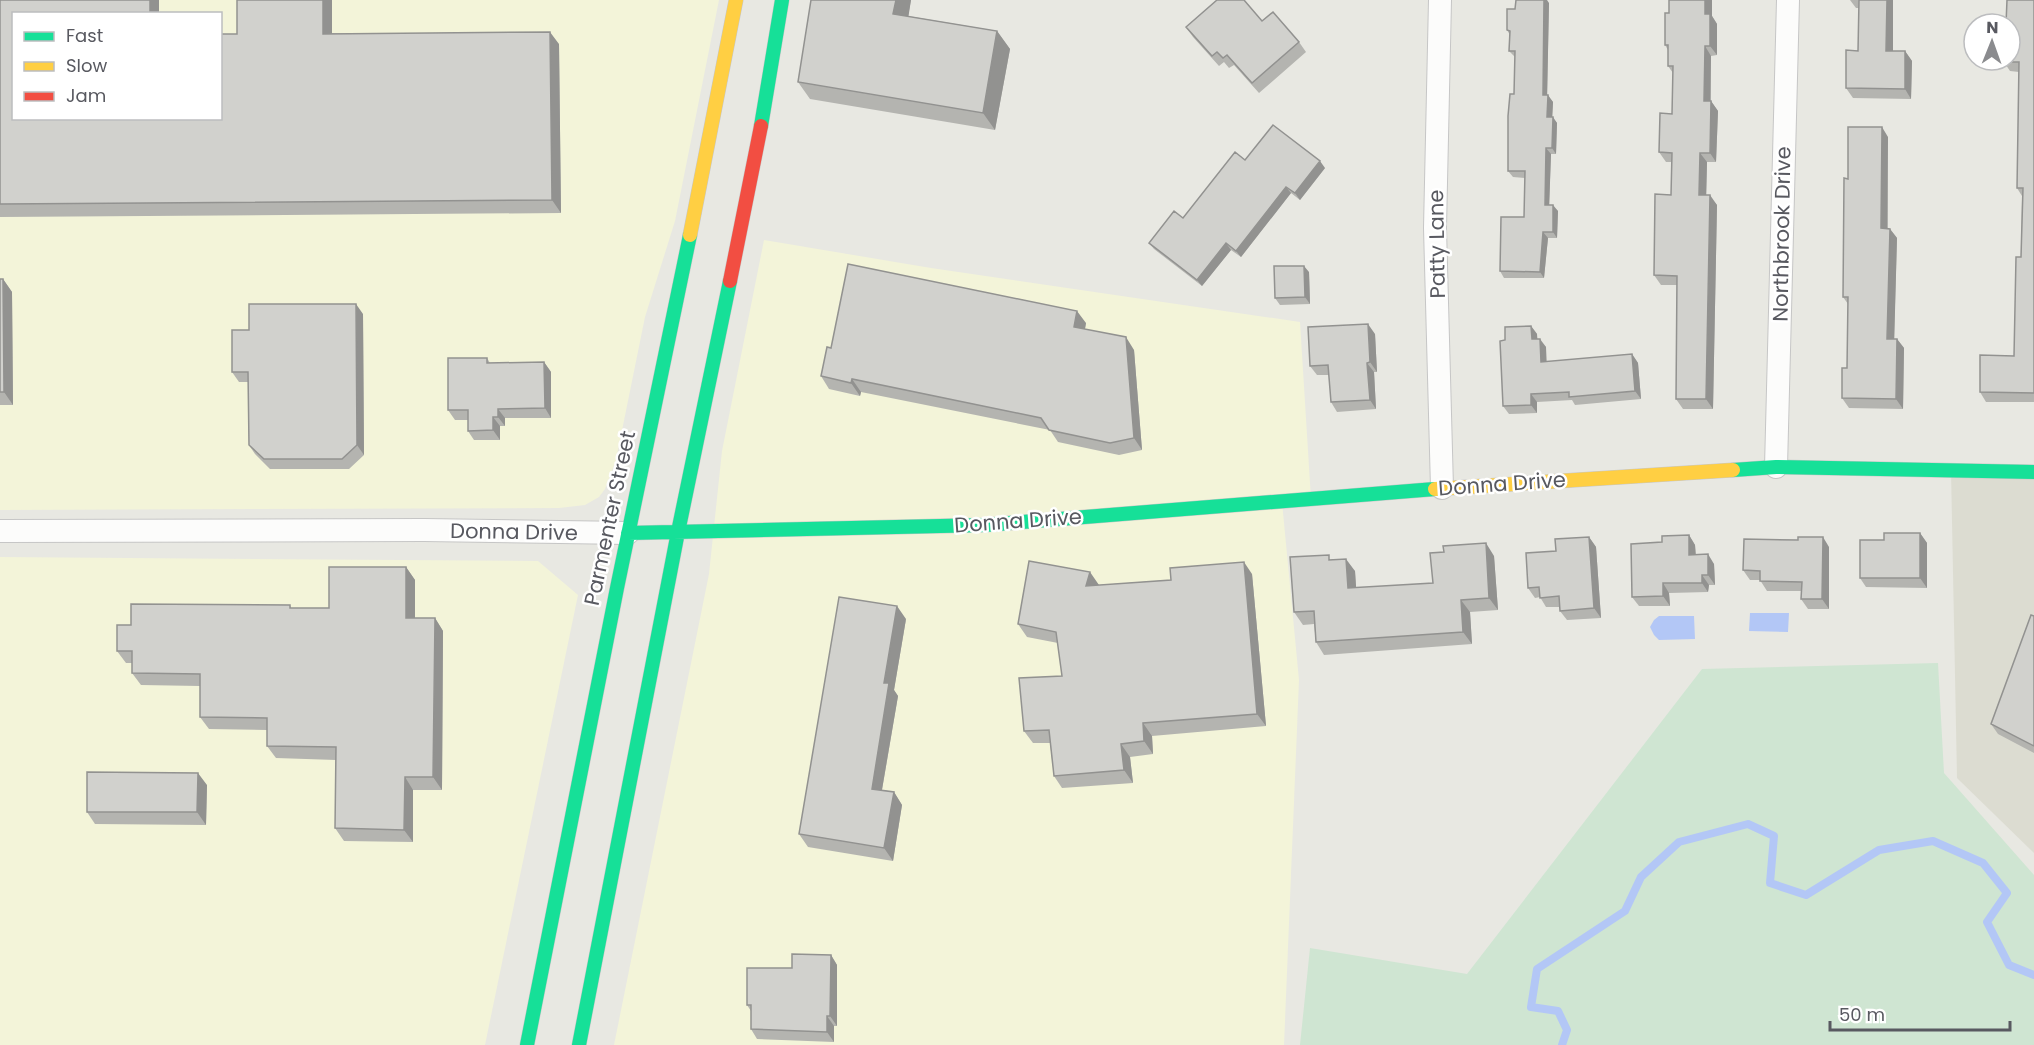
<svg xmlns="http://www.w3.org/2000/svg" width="2034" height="1045" font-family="Poppins,sans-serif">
	<rect width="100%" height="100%" fill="#e8e8e2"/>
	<path fill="#f3f4d9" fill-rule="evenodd" d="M0 0H719L675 221 645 317 616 460 605 489 599 497 585 505 559 508 0 510ZM14 14H220V118H14Z
		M764 240 931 268 1300 322 1311 499 1282 502 1299 680 1284 1045H614L709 574 722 451Z
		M0 557 538 561 578 595 485 1045H0Z"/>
	<path fill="#dcdcd1" d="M1951 470 2034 472V853L1957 778Z"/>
	<path fill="#cfe5d2" d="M1938 663 1944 773 2034 875V1045H1300L1310 948 1467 974 1702 669Z"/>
	<path fill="#b3c7f6" d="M1750 613H1789L1788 632 1749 631Z
		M1659 616H1694L1695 639 1659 640 1654 635 1650 627 1654 620Z"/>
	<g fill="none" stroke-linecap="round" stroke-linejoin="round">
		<path stroke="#b3c7f6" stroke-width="8" d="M1562 1045 1567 1030 1558 1011 1531 1007 1537 969 1625 911 1641 877 1679 842 1748 824 1774 836 1770 883 1806 895 1879 850 1933 841 1983 863 2007 893 1987 922 2009 965 2034 975"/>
		<g stroke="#c6c6c6" stroke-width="24">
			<path id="street" d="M1440 0 1435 228 1442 488
				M1776 467 1788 0
				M0 531 424 530 628 533"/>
		</g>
		<g stroke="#c7c7c7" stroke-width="15">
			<path id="fast" d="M761 126 782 0
				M1733 470 1776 467 2034 472
				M628 533 985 525 1435 489
				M527 1045 617 588 690 235
				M579 1045 678 532 730 281"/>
		</g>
		<g stroke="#c7c7c7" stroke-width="15">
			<path id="slow" d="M690 235 736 0
				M1435 489 1733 470"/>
		</g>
		<g stroke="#c7c7c7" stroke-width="15">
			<path id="jam" d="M730 281 761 126"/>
		</g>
		<use href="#street" stroke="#fcfcfb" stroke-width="22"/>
		<use href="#fast" stroke="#16e098" stroke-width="14"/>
		<use href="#slow" stroke="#ffcf43" stroke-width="14"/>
		<use href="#jam" stroke="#f24e42" stroke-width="14"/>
	</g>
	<path fill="#b4b4b0" d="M0 0 14 14 220 118 237 34 332 0V33L559 44 561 213 0 217Z
		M811 0H911L908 16 997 31 1010 49 995 130 810 99 798 82Z
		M1850 0H1893V51H1905L1912 61 1911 99 1853 98 1846 88 1858 51 1859 8H1856Z
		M2034 0V402H1986L1980 392 2014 356 2021 257 2022 196 2017 188 2019 72 2010 71 2004 62Z
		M1549 3 1547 95 1553 102 1552 117 1557 123 1556 154H1551L1549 205 1558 211 1557 238H1548L1544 278H1504L1500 271 1524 217 1525 178 1513 177 1508 171 1514 94 1515 57 1509 51 1510 35 1507 30 1515 9Z
		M1712 16 1717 24V55L1711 56V101L1718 111 1716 162H1707L1706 195 1717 205 1713 409H1683L1676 399 1677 285H1661L1654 275 1671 195 1672 162H1666L1659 152 1672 114 1673 73 1668 66V50L1665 45Z
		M1262 21 1299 42 1306 52 1259 93 1234 65 1229 68 1224 62 1219 66 1193 37 1186 27Z
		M1888 137V229H1890L1897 238 1894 339H1897L1904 348 1903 409 1849 408 1842 398 1847 368 1848 304 1843 297 1848 179Z
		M1245 160 1325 168 1300 200 1291 193 1241 257 1231 250 1202 286 1154 249 1149 243 1183 218Z
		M1309 272 1310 304 1280 305 1275 298Z
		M0 279H3L12 292 13 405H0Z
		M363 314 364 455 349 469H270L255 454 249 445 248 382H239L232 372 249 330Z
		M1086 323 1085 329 1134 350 1142 450 1119 455 1058 442 1050 430 861 392 860 396 829 389 821 376 831 348Z
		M1531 326 1537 334V339L1546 347V362L1632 354 1638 363 1641 399 1575 405 1572 400 1537 402V413L1509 414 1503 406 1505 340Z
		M1375 334 1377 372H1374L1376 409 1337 412 1331 402 1329 375H1317L1310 366Z
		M487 358 490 363 544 362 551 372V418H505V426H500V440H474L468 431V420H455L448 410Z
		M1920 533 1927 543V588L1866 587 1860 578 1884 540Z
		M1689 535 1695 545 1696 554 1714 564 1715 585H1709L1708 592 1669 593 1670 606H1639L1632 597 1662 542Z
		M1589 537 1596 547 1601 618 1567 620 1560 611V607H1546L1540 597 1535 598 1528 588 1556 551Z
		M1829 547V609H1808L1801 599V591H1767L1760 580H1750L1743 570Z
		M1444 552 1494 556 1498 610 1470 612 1472 644 1324 655 1316 642 1314 624 1303 625 1294 612 1332 559 1355 571 1356 588 1433 583Z
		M406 567 415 580V618H435L443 631 442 790H413V842L344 841 335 828 336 760 276 758 267 746V730L209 729 200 717V686L141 685 132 673V663H126L117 651 131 625 290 605 291 608H329Z
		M1252 574 1266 726 1152 736 1153 754 1130 757 1133 783 1062 788 1054 776 1050 743H1033L1024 731 1062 676 1058 643 1027 637 1018 624 1099 585Z
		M2034 616V753L1998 734 1991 724Z
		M906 619 894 690 898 696 882 790 894 792 902 805 893 861 808 847 799 834Z
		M207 785 206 825 95 824 87 812Z
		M831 955 837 965V1026H834V1042L757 1039 751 1029V1011L747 1005 792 968Z"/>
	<path fill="#929290" d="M150 0H159V14H150Z
		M323 0H332V46L323 34Z
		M896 0H911L906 32 893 14Z
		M1544 0H1547L1549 3 1547 102 1543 95Z
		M1705 0H1712V16L1717 24V55L1710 46 1705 14Z
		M1887 0H1893V61L1886 51Z
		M997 31 1010 49 995 130 983 113Z
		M550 32 559 44 561 213 552 200Z
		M1705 46 1711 56 1710 111 1704 101Z
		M1905 51 1912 61 1911 99 1905 89Z
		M1548 95 1553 102 1552 123 1547 117Z
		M1711 101 1718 111 1716 162 1710 153Z
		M1553 117 1557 123 1556 154 1552 148Z
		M1882 127 1888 137 1887 238 1881 228Z
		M1546 148 1551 154 1549 211 1545 205Z
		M1700 153 1707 162 1706 205 1699 195Z
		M1320 161 1325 168 1300 200 1295 193Z
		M1286 187 1291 193 1241 257 1236 251Z
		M1710 195 1717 205 1713 409 1706 399Z
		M1553 205 1558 211 1557 238 1553 232Z
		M1890 229 1897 238 1894 348 1887 339Z
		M1543 232 1548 238 1544 278 1540 272Z
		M1226 243 1231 250 1202 286 1197 280Z
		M1304 266 1309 272 1310 304 1305 297Z
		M3 279 12 292 13 405 4 392Z
		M356 304 363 314 364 455 357 445Z
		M1077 311 1086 323 1083 339 1074 327Z
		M1368 324 1375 334 1377 372 1370 362Z
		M1531 326 1537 334 1538 347 1532 339Z
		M1126 337 1134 350 1142 450 1134 438Z
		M1540 339 1546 347 1547 370 1541 362Z
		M1897 339 1904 348 1903 409 1896 399Z
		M1632 354 1638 363 1641 399 1635 391Z
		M544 362 551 372V418L545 408Z
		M1367 363 1374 372 1376 409 1370 400Z
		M852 379 861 392 860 396 851 383Z
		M1531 394 1537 402V413L1531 405Z
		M498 409 505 418V426L498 417Z
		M493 417 500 426V440L493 430Z
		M1920 533 1927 543V588L1920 578Z
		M1689 535 1695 545 1696 564 1689 555Z
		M1589 537 1596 547 1601 618 1594 608Z
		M1823 537 1829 547V609L1822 599Z
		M1486 543 1494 556 1498 610 1489 598Z
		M1708 554 1714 564 1715 585 1708 575Z
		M1346 559 1355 571 1357 601 1348 588Z
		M1244 562 1252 574 1266 726 1257 714Z
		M406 567 415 580V630L406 618Z
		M1090 572 1099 585 1086 586Z
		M1702 575 1709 585 1708 592 1702 583Z
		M1663 583 1669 593 1670 606 1663 596Z
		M1461 600 1470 612 1472 644 1463 632Z
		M897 606 906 619 894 690 898 696 880 801 872 789 884 683Z
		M435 618 443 631 442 790 433 777Z
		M1143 723 1152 736 1153 754 1144 741Z
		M1121 744 1130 757 1133 783 1124 770Z
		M198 773 207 785 206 825 197 812Z
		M405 777 413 790V842L404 830Z
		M894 792 902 805 893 861 884 848Z
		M831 955 837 965V1026L830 1016Z
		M827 1016 834 1026V1042L827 1032Z"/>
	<path fill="#d1d1cd" stroke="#929290" stroke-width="1.5" d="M0 0H150V14H14V118H220V34H237V0H323V34L550 32 552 200 0 204Z
		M811 0H896L893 14 997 31 983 113 798 82Z
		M1217 0H1244L1262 21 1273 12 1299 42 1252 83 1227 55 1223 58 1217 52 1212 56 1186 27Z
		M1516 0H1544L1543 95H1548L1547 117H1553L1552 148H1546L1545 205H1553V232H1543L1540 272 1500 271 1501 217H1524L1525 171H1508V116L1510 94H1514L1515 51H1509L1510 31 1507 30V9H1515Z
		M1669 0H1705V14H1710V46H1705L1704 101H1711L1710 153H1700L1699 195H1710L1706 399H1676L1677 276 1654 275 1655 194 1671 195 1672 153 1659 152 1660 113 1672 114 1673 66H1668V45H1665V13H1669Z
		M1859 0H1887L1886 51H1905V89L1846 88V50L1858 51Z
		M2007 0H2034V393L1980 392V355L2014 356 2016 257H2021L2023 188H2017L2019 62H2004V60H2010V24H2006Z
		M1273 125 1320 161 1295 193 1286 187 1236 251 1226 243 1197 280 1149 243 1174 211 1183 218 1235 152 1245 160Z
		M1848 127H1882L1881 228 1890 229 1887 339H1897L1896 399 1842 398V368H1847L1848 297H1843L1844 178 1848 179Z
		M848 264 1077 311 1074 327 1126 337 1134 438 1110 443 1049 430 1041 418 852 379 851 383 821 376 827 347 831 348Z
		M1274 266H1304L1305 297 1275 298Z
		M0 279H3L4 392H0Z
		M249 304H356L357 445 342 459H264L249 445 248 372H232V330H249Z
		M1368 324 1370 362 1367 363 1370 400 1331 402 1328 365 1310 366 1308 327Z
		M1531 326 1532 339H1540L1541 362 1632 354 1635 391 1569 397V392L1531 394V405L1503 406 1500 341 1505 340V327Z
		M448 358H487V363L544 362 545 408 498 409V417H493V430L468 431V410H448Z
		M1884 533H1920V578H1860V540H1884Z
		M1689 535V555L1708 554V575H1702V583H1663V596L1632 597 1631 544 1662 542V536Z
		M1589 537 1594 608 1560 611 1559 596 1540 598 1539 587 1528 588 1526 553 1556 551 1555 539Z
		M1798 537H1823L1822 599H1801L1802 582 1760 581V571L1743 570 1744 539 1798 540Z
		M1486 543 1489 598 1461 600 1463 632 1316 642 1314 611 1294 612 1290 557 1329 555V560L1346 559 1348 588 1433 583 1430 553 1444 552 1443 546Z
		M1029 561 1090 572 1086 586 1171 580 1170 568 1244 562 1257 714 1143 723 1144 741 1121 744 1124 770 1054 776 1049 730 1024 731 1019 678 1062 676 1056 632 1018 624Z
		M329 567H406V618H435L433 777H405L404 830 335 828 336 747 267 746V718L200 717V674L132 673V651H117V625H131V604L290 605V608H329Z
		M839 597 897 606 884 683H889L872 789 894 792 884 848 799 834Z
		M2031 615 2034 616V746L1991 724Z
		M87 772 198 773 197 812H87Z
		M792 954 831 955 830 1016H827V1032L751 1029V1005H747V968H792Z"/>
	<g text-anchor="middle" stroke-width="5" stroke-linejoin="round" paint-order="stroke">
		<g font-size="21" fill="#585960" stroke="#fff">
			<text transform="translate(1782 234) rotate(-89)" y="7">Northbrook Drive</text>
			<text transform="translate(1437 244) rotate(-91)" y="7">Patty Lane</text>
			<text transform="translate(1502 484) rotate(-4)" y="7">Donna Drive</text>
			<text transform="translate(610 518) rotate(-78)" y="7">Parmenter Street</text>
			<text transform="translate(1018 521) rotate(-4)" y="7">Donna Drive</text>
			<text transform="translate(514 532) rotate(1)" y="7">Donna Drive</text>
		</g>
	</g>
	<rect x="12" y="12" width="210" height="108" fill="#ffffff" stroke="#bcbdbf" stroke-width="1.5"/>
	<rect x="24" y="32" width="30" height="9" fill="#16e098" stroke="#bcbdbf" stroke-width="1.5"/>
	<text x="66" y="42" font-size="18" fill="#585960">Fast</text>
	<rect x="24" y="62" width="30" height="9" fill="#ffcf43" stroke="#bcbdbf" stroke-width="1.5"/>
	<text x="66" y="72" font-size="18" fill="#585960">Slow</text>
	<rect x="24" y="92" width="30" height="9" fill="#f24e42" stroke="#bcbdbf" stroke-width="1.5"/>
	<text x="66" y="102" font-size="18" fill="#585960">Jam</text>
	<g transform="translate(1992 42) rotate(1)"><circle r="28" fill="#ffffff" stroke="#bcbdbf" stroke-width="1.5"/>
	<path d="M0-4.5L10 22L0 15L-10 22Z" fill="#8a8b8e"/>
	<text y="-9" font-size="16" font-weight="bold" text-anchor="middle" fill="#585960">N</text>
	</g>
	<path d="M1830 1021v9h180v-9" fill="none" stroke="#585960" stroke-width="3"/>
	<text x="1839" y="1021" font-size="18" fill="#585960" stroke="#ffffff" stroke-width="4.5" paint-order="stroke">50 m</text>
</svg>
